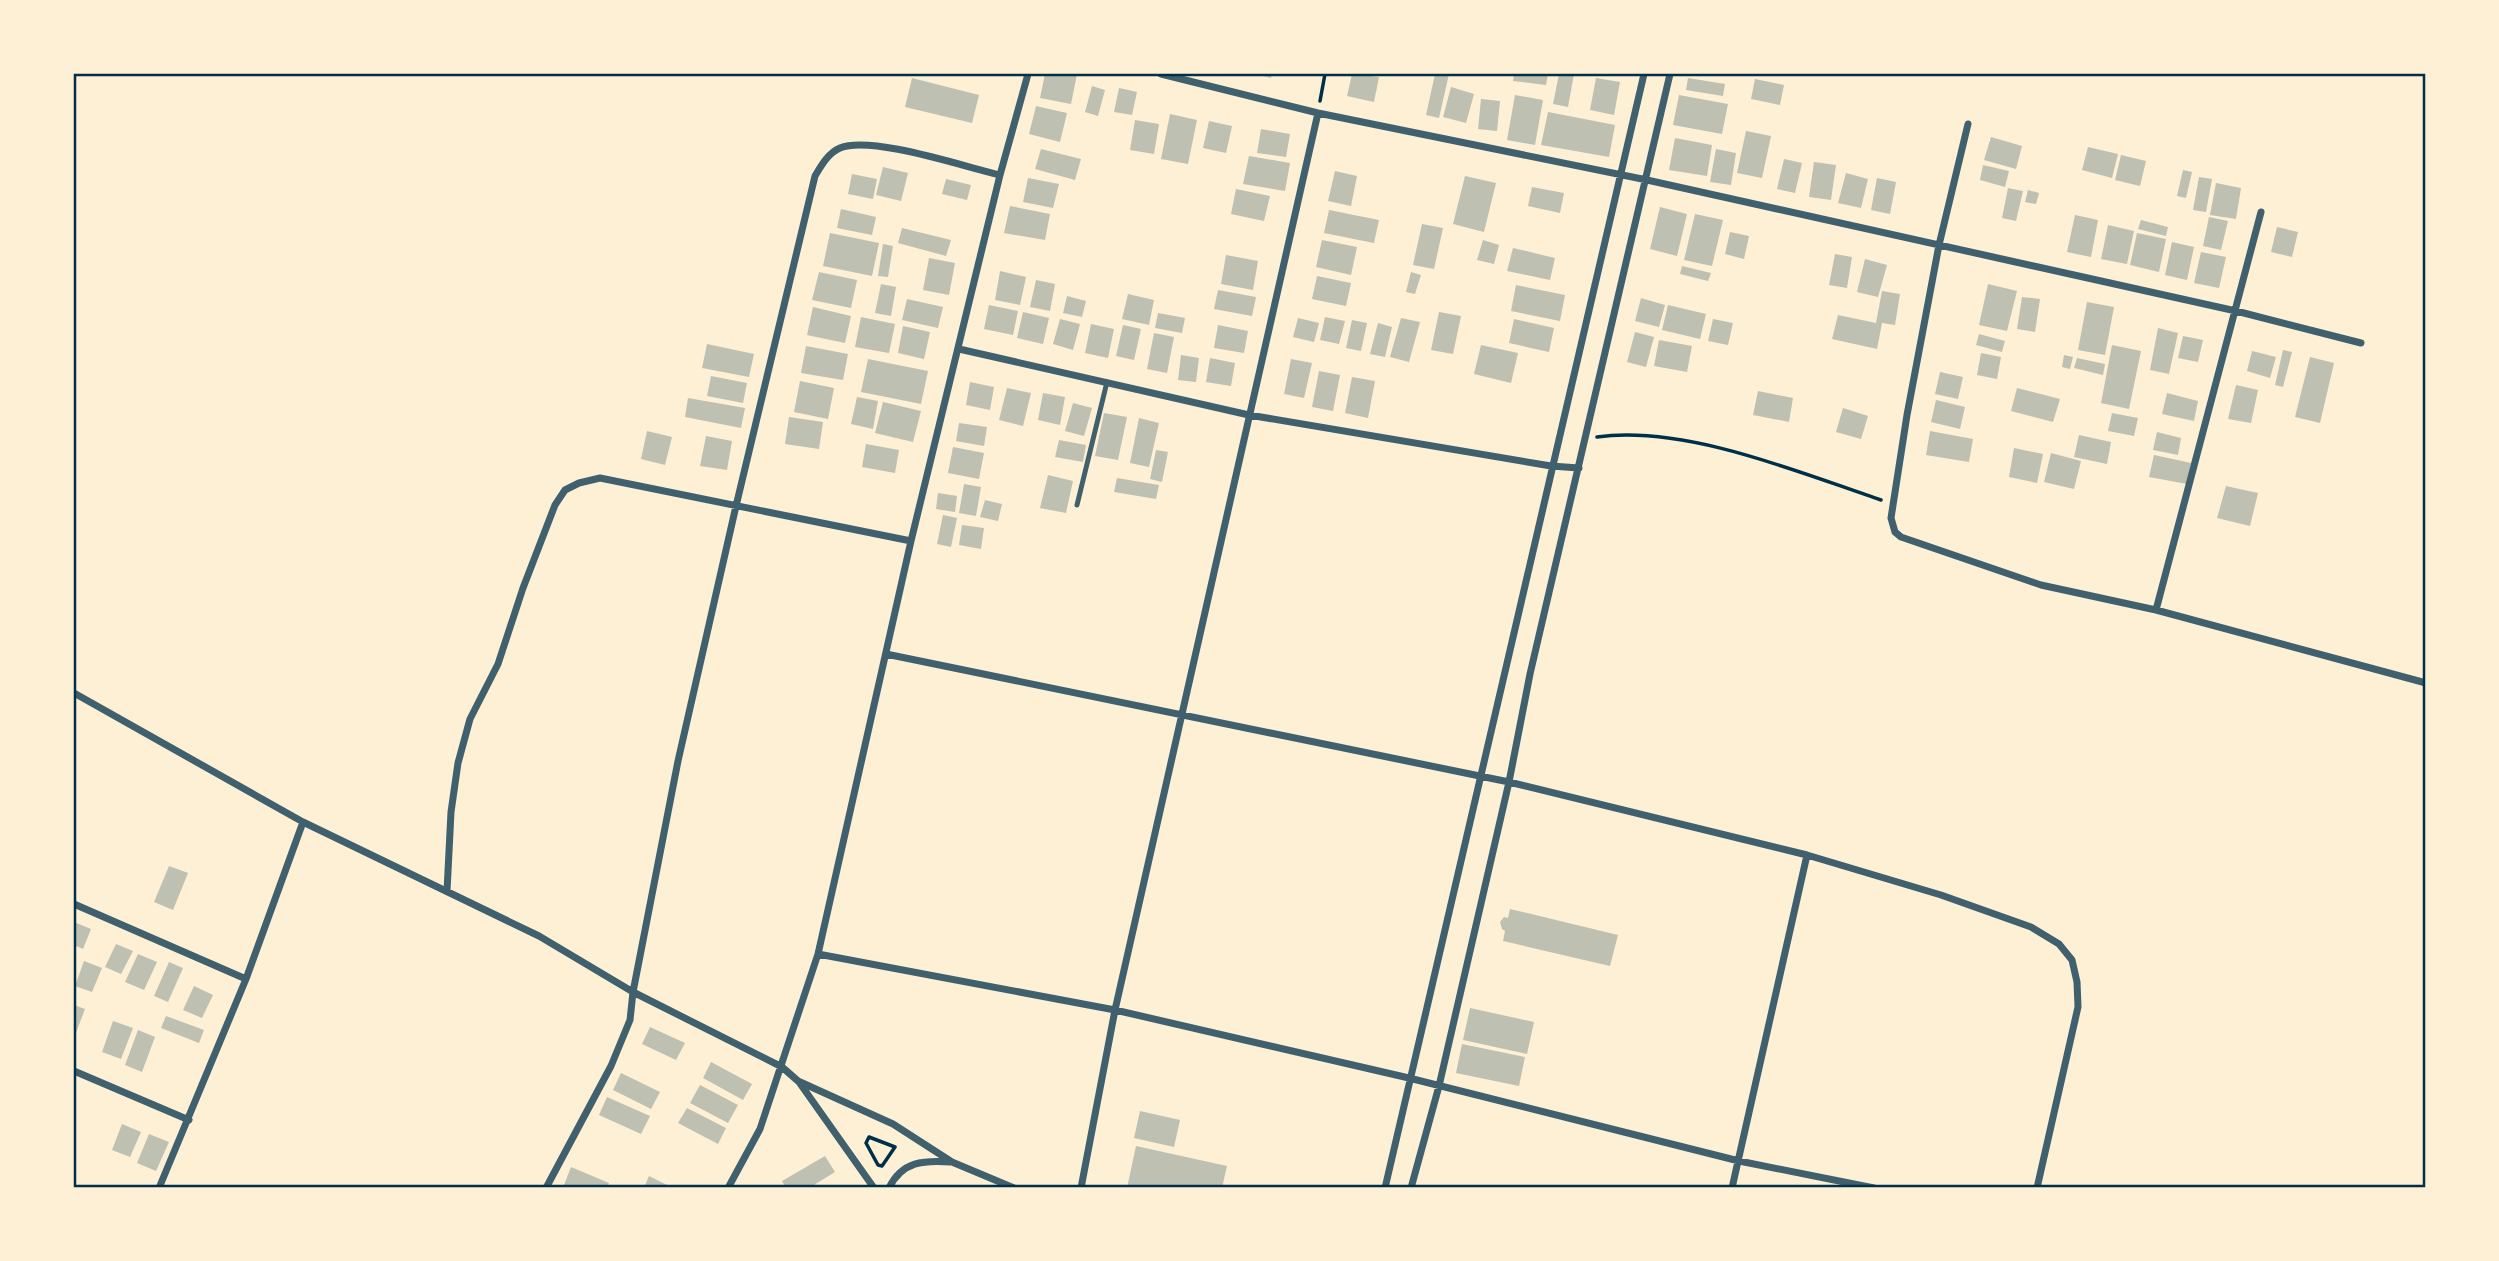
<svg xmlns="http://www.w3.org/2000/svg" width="2499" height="1261" font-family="'DM Sans',sans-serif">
	<rect width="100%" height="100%" fill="#fdf0d5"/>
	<path fill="#bec0b2" d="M1045 74H1077L1071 104 1040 98Z
		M1255 74H1272L1271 78Z
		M1352 74 1379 77 1374 102 1347 96Z
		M1435 74H1449L1439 118 1426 115Z
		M1514 74H1548L1546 85 1513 81Z
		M1559 74H1574L1568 107 1553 104Z
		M912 78 979 95 972 123 905 107Z
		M1596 78 1620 82 1614 115 1590 110Z
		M1688 78 1725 84 1723 96 1686 90Z
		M1755 79 1784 85 1780 105 1751 99Z
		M1092 86 1105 90 1098 116 1085 112Z
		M1451 87 1474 94 1466 123 1443 117Z
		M1119 88 1137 92 1132 115 1114 112Z
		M1515 95 1543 100 1535 145 1507 140Z
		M1679 95 1728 104 1722 134 1673 125Z
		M1481 99 1500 101 1497 131 1478 129Z
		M1036 106 1067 113 1060 142 1029 134Z
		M1548 112 1615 125 1609 157 1541 145Z
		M1170 114 1197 120 1188 164 1161 159Z
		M1135 120 1159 124 1154 154 1130 150Z
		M1209 121 1232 126 1226 153 1203 148Z
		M1261 129 1290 134 1286 157 1257 153Z
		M1746 131 1771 136 1762 178 1737 173Z
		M1991 137 2022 146 2016 169 1984 160Z
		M1675 138 1712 145 1707 176 1669 170Z
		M2088 147 2118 154 2112 178 2082 170Z
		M1041 149 1081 159 1075 180 1035 169Z
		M1716 149 1736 153 1731 185 1710 182Z
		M2121 155 2146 161 2140 186 2115 180Z
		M1249 156 1290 163 1285 191 1243 184Z
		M1784 159 1802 163 1795 193 1777 189Z
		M1814 162 1836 165 1831 200 1809 197Z
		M1983 165 2009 171 2005 187 1980 180Z
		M883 167 908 173 901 201 876 195Z
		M2183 170 2192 172 2186 198 2177 196Z
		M1335 171 1357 176 1351 206 1328 201Z
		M1846 173 1868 179 1861 208 1838 203Z
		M852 174 877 179 873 199 848 194Z
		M1465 176 1496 183 1484 232 1453 224Z
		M2199 177 2212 179 2206 212 2193 210Z
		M1028 178 1059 184 1053 208 1023 202Z
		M1877 178 1896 182 1890 214 1871 210Z
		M946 179 971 185 967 200 942 194Z
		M2216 183 2241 188 2236 219 2210 215Z
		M1532 187 1564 193 1560 213 1528 206Z
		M2008 188 2023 191 2016 221 2002 218Z
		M1236 189 1270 196 1264 221 1231 214Z
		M2028 190 2039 193 2036 204 2025 202Z
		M1010 206 1050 214 1045 240 1004 233Z
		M1660 207 1687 214 1677 256 1650 249Z
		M841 209 876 217 872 235 837 228Z
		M1329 210 1379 220 1374 243 1324 233Z
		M1695 214 1723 220 1712 266 1684 260Z
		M2075 215 2098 220 2091 257 2067 252Z
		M2209 217 2228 221 2221 250 2203 246Z
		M2141 220 2168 227 2166 236 2138 229Z
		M1422 224 1443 228 1434 269 1413 265Z
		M2108 225 2134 231 2127 264 2101 259Z
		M2277 227 2298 232 2292 257 2271 252Z
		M902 228 951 240 946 256 898 243Z
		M1730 232 1749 236 1744 259 1725 254Z
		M830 233 879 243 872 276 823 266Z
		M2137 233 2166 239 2159 272 2130 265Z
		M1322 240 1357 247 1351 275 1316 267Z
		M1483 240 1499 245 1494 264 1477 260Z
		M2172 242 2194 247 2187 280 2165 275Z
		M883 244 893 246 888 277 878 276Z
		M1513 248 1555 258 1550 280 1507 271Z
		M2201 252 2226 257 2219 288 2194 283Z
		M1835 254 1852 257 1847 288 1829 285Z
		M1226 255 1258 261 1253 290 1221 284Z
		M929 258 955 263 949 295 923 290Z
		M1865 259 1887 265 1878 297 1857 292Z
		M1682 266 1711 273 1708 281 1680 274Z
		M1000 271 1026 277 1020 305 995 300Z
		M819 272 857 280 851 308 812 300Z
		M1411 272 1421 275 1415 294 1406 292Z
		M1317 276 1351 283 1346 306 1312 299Z
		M1036 280 1055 284 1050 311 1030 307Z
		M881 284 896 287 891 316 875 313Z
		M1988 284 2017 291 2007 331 1979 325Z
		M1516 285 1565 295 1560 321 1511 311Z
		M1218 290 1256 297 1252 316 1214 309Z
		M1882 291 1900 294 1895 325 1882 323 1877 349 1832 339 1838 315 1876 323Z
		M1128 294 1154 300 1149 325 1122 319Z
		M1067 296 1086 301 1082 317 1063 313Z
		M2022 297 2040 299 2035 332 2017 329Z
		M1641 298 1665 305 1659 327 1635 321Z
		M907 299 943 307 938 328 902 320Z
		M2087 302 2114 307 2105 355 2078 350Z
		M989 305 1018 311 1013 335 984 329Z
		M1668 305 1706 314 1700 339 1662 330Z
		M813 307 851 316 845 343 807 335Z
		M1023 312 1049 318 1043 344 1017 338Z
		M1439 312 1461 316 1453 354 1431 350Z
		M1158 313 1185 318 1182 333 1155 328Z
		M861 317 895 324 889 353 855 347Z
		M1325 317 1345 321 1339 344 1320 340Z
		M1298 318 1319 323 1314 342 1293 337Z
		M1401 318 1420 322 1409 362 1390 357Z
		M1060 319 1080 324 1073 350 1053 344Z
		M1514 319 1554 328 1549 352 1509 343Z
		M1713 319 1733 323 1728 345 1708 341Z
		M1352 320 1367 323 1361 351 1346 348Z
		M1378 323 1392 327 1385 357 1370 354Z
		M1091 324 1114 329 1108 358 1085 353Z
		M1123 325 1141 329 1134 360 1116 356Z
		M1218 325 1248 331 1244 353 1214 348Z
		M903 326 930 332 924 359 898 353Z
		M2158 328 2178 333 2169 374 2150 370Z
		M1635 332 1654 337 1646 367 1627 362Z
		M1154 333 1174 337 1167 373 1147 369Z
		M1979 334 2005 341 2002 352 1976 345Z
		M2183 336 2203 340 2198 362 2178 358Z
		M1659 340 1692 346 1687 372 1654 366Z
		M707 344 754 354 749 377 702 368Z
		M1481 345 1518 353 1511 383 1474 374Z
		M2112 345 2141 351 2129 409 2101 403Z
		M806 346 848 354 843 380 801 373Z
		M2283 350 2292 352 2283 387 2275 385Z
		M2252 351 2276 357 2270 378 2247 371Z
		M1981 353 2001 357 1997 379 1977 375Z
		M1181 355 1199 358 1196 382 1178 380Z
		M2064 355 2073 357 2070 369 2062 367Z
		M2310 357 2334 363 2320 423 2295 417Z
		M1210 358 1235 363 1231 386 1206 382Z
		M2077 358 2105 364 2103 375 2074 368Z
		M868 359 928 371 921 404 861 392Z
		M1291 359 1312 363 1304 398 1284 394Z
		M1319 371 1340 375 1333 411 1312 407Z
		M1940 372 1963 377 1958 399 1935 394Z
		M711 376 747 383 743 403 707 396Z
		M1352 377 1375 381 1368 418 1345 413Z
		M800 381 834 388 828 419 794 412Z
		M970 382 994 387 990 410 966 405Z
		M2236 385 2258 390 2251 423 2228 419Z
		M1007 388 1031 393 1023 426 999 420Z
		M2017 388 2060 399 2053 422 2011 411Z
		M1758 391 1793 398 1789 422 1753 415Z
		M1043 393 1065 397 1060 425 1038 420Z
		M2167 393 2198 401 2194 421 2162 414Z
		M857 397 878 401 873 429 851 424Z
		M688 398 745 408 741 428 685 417Z
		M1936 400 1965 407 1960 429 1931 422Z
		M883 402 921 411 913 442 875 433Z
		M1073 403 1092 408 1084 436 1065 431Z
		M1843 408 1868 416 1861 439 1836 432Z
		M1104 413 1127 417 1118 460 1095 456Z
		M2112 413 2138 418 2134 436 2108 431Z
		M789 417 823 422 819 449 785 444Z
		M1139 418 1159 423 1149 467 1130 463Z
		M959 423 987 427 984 446 956 441Z
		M647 431 672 437 665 465 641 459Z
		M1930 431 1973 439 1969 462 1926 455Z
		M2157 432 2181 438 2178 455 2153 450Z
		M2079 435 2111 442 2107 464 2074 457Z
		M706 436 732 441 727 470 700 466Z
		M1059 440 1086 445 1083 462 1055 457Z
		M866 444 899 450 895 473 862 467Z
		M953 447 984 453 979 479 948 473Z
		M2014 448 2043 454 2037 483 2009 477Z
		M1156 450 1168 452 1162 482 1150 479Z
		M2051 453 2081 461 2074 489 2044 482Z
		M2154 455 2191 463 2187 484 2149 477Z
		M1048 475 1073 481 1066 513 1040 508Z
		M1117 478 1159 485 1156 499 1114 492Z
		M964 484 981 487 976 516 959 513Z
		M2226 486 2258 493 2250 526 2217 518Z
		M938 493 957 496 955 512 936 509Z
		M985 500 1002 504 998 521 980 517Z
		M943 515 957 518 951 547 937 544Z
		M962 525 984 528 981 549 959 545Z
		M169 866 188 873 173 910 154 902Z
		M1510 909 1618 935 1610 966 1503 941 1505 931 1502 929 1500 922 1504 917 1508 918Z
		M74 922 91 929 83 949 74 945Z
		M116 944 133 951 121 974 105 967Z
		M138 954 157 962 144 990 125 982Z
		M84 961 102 968 92 992 75 986Z
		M169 962 183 968 168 1002 154 996Z
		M194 986 213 995 202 1018 183 1010Z
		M74 1005 85 1009 74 1038Z
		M1470 1008 1534 1022 1527 1054 1463 1040Z
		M166 1016 204 1030 199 1043 161 1028Z
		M113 1021 133 1028 121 1059 102 1052Z
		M650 1027 685 1043 676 1060 642 1044Z
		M138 1030 155 1037 142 1072 125 1065Z
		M1462 1044 1525 1057 1519 1086 1456 1073Z
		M711 1062 752 1084 743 1100 703 1078Z
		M621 1073 660 1092 651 1109 613 1090Z
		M700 1085 738 1105 728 1123 690 1103Z
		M607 1097 650 1116 641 1134 599 1115Z
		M687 1108 726 1128 718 1144 678 1123Z
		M1140 1111 1180 1120 1174 1147 1134 1138Z
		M122 1124 141 1132 130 1157 112 1150Z
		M149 1134 169 1142 156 1171 137 1163Z
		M1136 1146 1227 1166 1222 1188H1127Z
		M825 1156 835 1172 809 1188H786L782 1181Z
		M571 1167 609 1183 607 1188H571L564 1185Z
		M649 1176 673 1188H644Z"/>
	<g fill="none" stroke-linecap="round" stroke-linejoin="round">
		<path stroke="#003049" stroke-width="3.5" d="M1320 101 1325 74
			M1597 437C1685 425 1798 472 1881 500
			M869 1137 895 1147 882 1166 878 1165 866 1143Z"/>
		<path stroke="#3f606c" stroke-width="5" d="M1077 505 1107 382"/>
		<path stroke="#3f606c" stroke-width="7" d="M1161 74 1318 113 1647 180 2236 311 2361 343
			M1968 124 1939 245 1907 415 1891 518 1895 532 1901 537 2041 585 2156 610 2426 683
			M959 349 1249 415 1551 466 1579 468
			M2156 610 2261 212
			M886 654 1509 782 1807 855 1941 895 2031 927 2059 944 2072 960 2077 982 2078 1007 2037 1188
			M74 693 303 822 539 936 633 992 782 1067 798 1081 893 1124 952 1162 1014 1188
			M447 891 451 812 458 763 470 719 498 664 523 588 555 505 565 490 579 483 600 478 911 541
			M74 904 246 979
			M818 954 1115 1010 1409 1078 1739 1161 1874 1188
			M74 1071 189 1120
			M799 1082 874 1188
			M159 1188 246 979 303 822
			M546 1188 611 1066 630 1020 633 992 678 761 736 506 815 176C821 166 828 153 840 148 871 135 965 167 1000 175
			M728 1188 760 1129 818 954 911 541 1000 175 1028 74
			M889 1188C902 1161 924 1160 951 1162
			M1081 1188 1115 1010 1318 113
			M1385 1188 1644 74
			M1411 1188 1439 1086 1509 782 1530 674 1670 74
			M1732 1188 1807 855"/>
	</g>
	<rect width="2499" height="1261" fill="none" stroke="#fdf0d5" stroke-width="150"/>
	<rect x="75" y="75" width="2349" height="1111" fill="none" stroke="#003049" stroke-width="2.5"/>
</svg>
